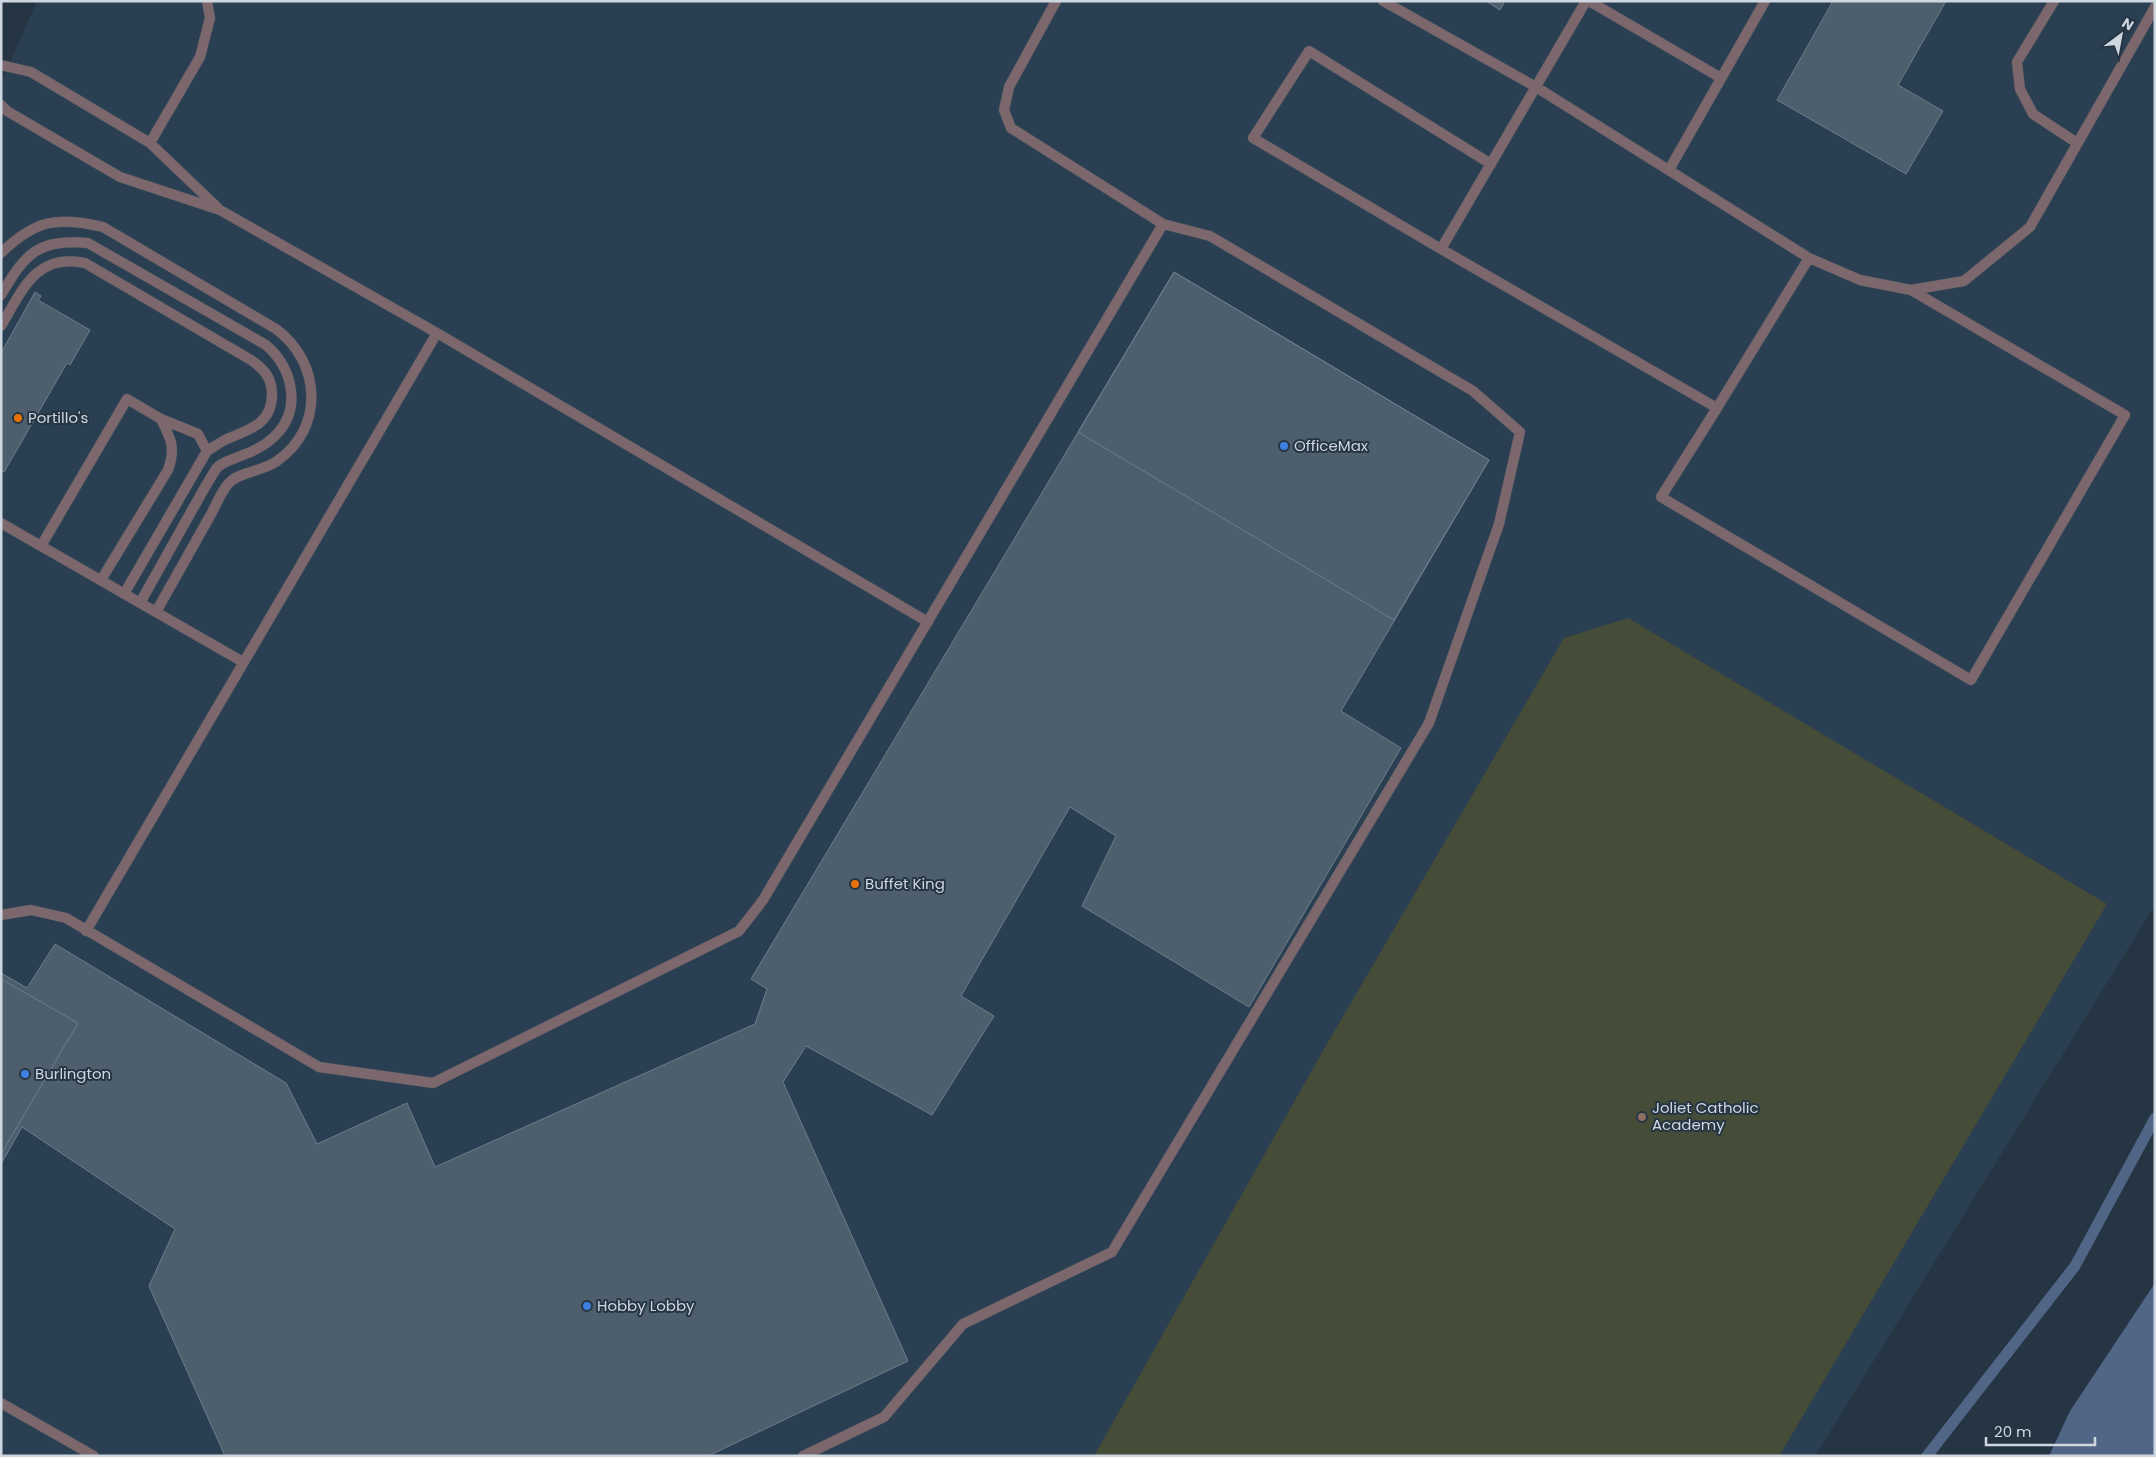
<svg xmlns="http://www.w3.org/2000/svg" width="2156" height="1457" font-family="Poppins,sans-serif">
	<rect width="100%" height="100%" fill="#263543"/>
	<path fill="#2b3f52" d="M37 1H2155V905L1815 1456H1V83Z"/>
	<path fill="#454c38" d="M1628 618 2107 904 1779 1456H1094L1324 1049 1564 638Z"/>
	<path fill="#516686" d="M2155 1283V1456H2049L2070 1411Z"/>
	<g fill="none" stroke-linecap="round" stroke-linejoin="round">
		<path stroke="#516686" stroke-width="11" d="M1927 1456 2075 1266 2155 1118"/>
	</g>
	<path fill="#4d5e6d" stroke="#6c7d8e" d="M1486 1H1505L1500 10Z
		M1833 1H1946L1898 85 1943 111 1906 174 1777 100Z
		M1174 272 1489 460 1341 711 1401 748 1249 1007 1082 906 1116 836 1070 807 961 996 994 1016 932 1115 806 1046 783 1082 908 1361 708 1456H225L149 1286 175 1229 22 1127 1 1164V973L27 988 55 944 286 1083 317 1144 407 1103 435 1167 755 1024 767 989 751 979Z
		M1174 272 1489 460 1394 620 1078 432Z
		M35 292 41 296 38 300 90 330 70 365 67 363 4 472 1 470V353Z
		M1 979 78 1023 1 1154Z"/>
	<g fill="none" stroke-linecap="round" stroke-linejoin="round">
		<g stroke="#44525f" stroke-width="11">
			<path id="service" d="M1383 1 1536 87 1809 258 1860 280 1911 290 2125 415 1971 680 1661 497 1717 408 1441 249C1489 166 1538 84 1586 1
				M1589 1 1721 78
				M2054 1 2017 62 2020 89 2033 114 2077 143
				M1 65 31 72 150 143 218 208
				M1 105 7 111 120 177 220 210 437 333 928 622
				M150 143 200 57 210 18 207 1
				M1669 170 1765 1
				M1441 249 1253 138 1309 51 1491 164
				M1 253C35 220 57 216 103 227L276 329C321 362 325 428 277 461 264 471 239 472 229 483 221 491 216 506 210 516 192 548 174 580 156 612
				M1911 290 1964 281 2030 227 2155 7
				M1 295C25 254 38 238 88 243L266 345C281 358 289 372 291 391 295 424 271 445 243 455 234 459 221 462 216 469 207 483 199 498 191 512 174 542 157 573 140 603
				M1 326C22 291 36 252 85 263L251 360C264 369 272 378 272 394 272 424 250 429 227 439 220 442 214 447 207 451L124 594
				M1717 408 1809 258
				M1 523 243 662
				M41 546 127 399 161 419 198 434 207 451
				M101 580 168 470C176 448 171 439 161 419
				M1 915 31 910 66 918 319 1067 433 1083 739 931 763 900 1163 224 1011 128 1004 110 1009 87 1056 1
				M86 931 437 333
				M1 1403 94 1456
				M803 1456 884 1417 963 1324 1112 1252 1429 723 1499 524 1520 432 1473 391 1210 236 1163 224"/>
		</g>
		<use href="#service" stroke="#7c686c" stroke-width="10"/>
	</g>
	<g fill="#e8710a" stroke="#263543" stroke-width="2">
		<circle cx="18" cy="418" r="5"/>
		<circle cx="855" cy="884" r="5"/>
	</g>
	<g fill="#3f7fe0" stroke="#263543" stroke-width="2">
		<circle cx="1284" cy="446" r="5"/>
		<circle cx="25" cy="1074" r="5"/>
		<circle cx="587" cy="1306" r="5"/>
	</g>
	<circle fill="#8d6e63" stroke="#263543" stroke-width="2" cx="1642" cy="1117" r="5"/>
	<g text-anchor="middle" stroke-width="4" stroke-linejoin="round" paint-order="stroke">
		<g font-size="15" fill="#ced7e0" stroke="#263543" text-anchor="start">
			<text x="28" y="423">Portillo's</text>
			<text x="1294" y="451">OfficeMax</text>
			<text x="865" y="889">Buffet King</text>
			<text x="35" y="1079">Burlington</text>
			<text x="1652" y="1113">Joliet Catholic<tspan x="1652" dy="17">Academy</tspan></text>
			<text x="597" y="1311">Hobby Lobby</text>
		</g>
	</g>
	<rect width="2156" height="1457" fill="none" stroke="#ced7e0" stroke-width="5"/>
	<g transform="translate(2121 35) rotate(32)" stroke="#263543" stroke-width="4" paint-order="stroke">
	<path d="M0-4L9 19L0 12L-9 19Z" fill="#ced7e0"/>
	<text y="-8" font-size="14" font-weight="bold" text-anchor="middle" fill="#ced7e0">N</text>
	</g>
	<path d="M1986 1437v8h109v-8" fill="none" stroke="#ced7e0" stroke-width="2.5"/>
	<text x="1994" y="1437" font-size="15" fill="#ced7e0" stroke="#263543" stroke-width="4" paint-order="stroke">20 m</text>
</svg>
